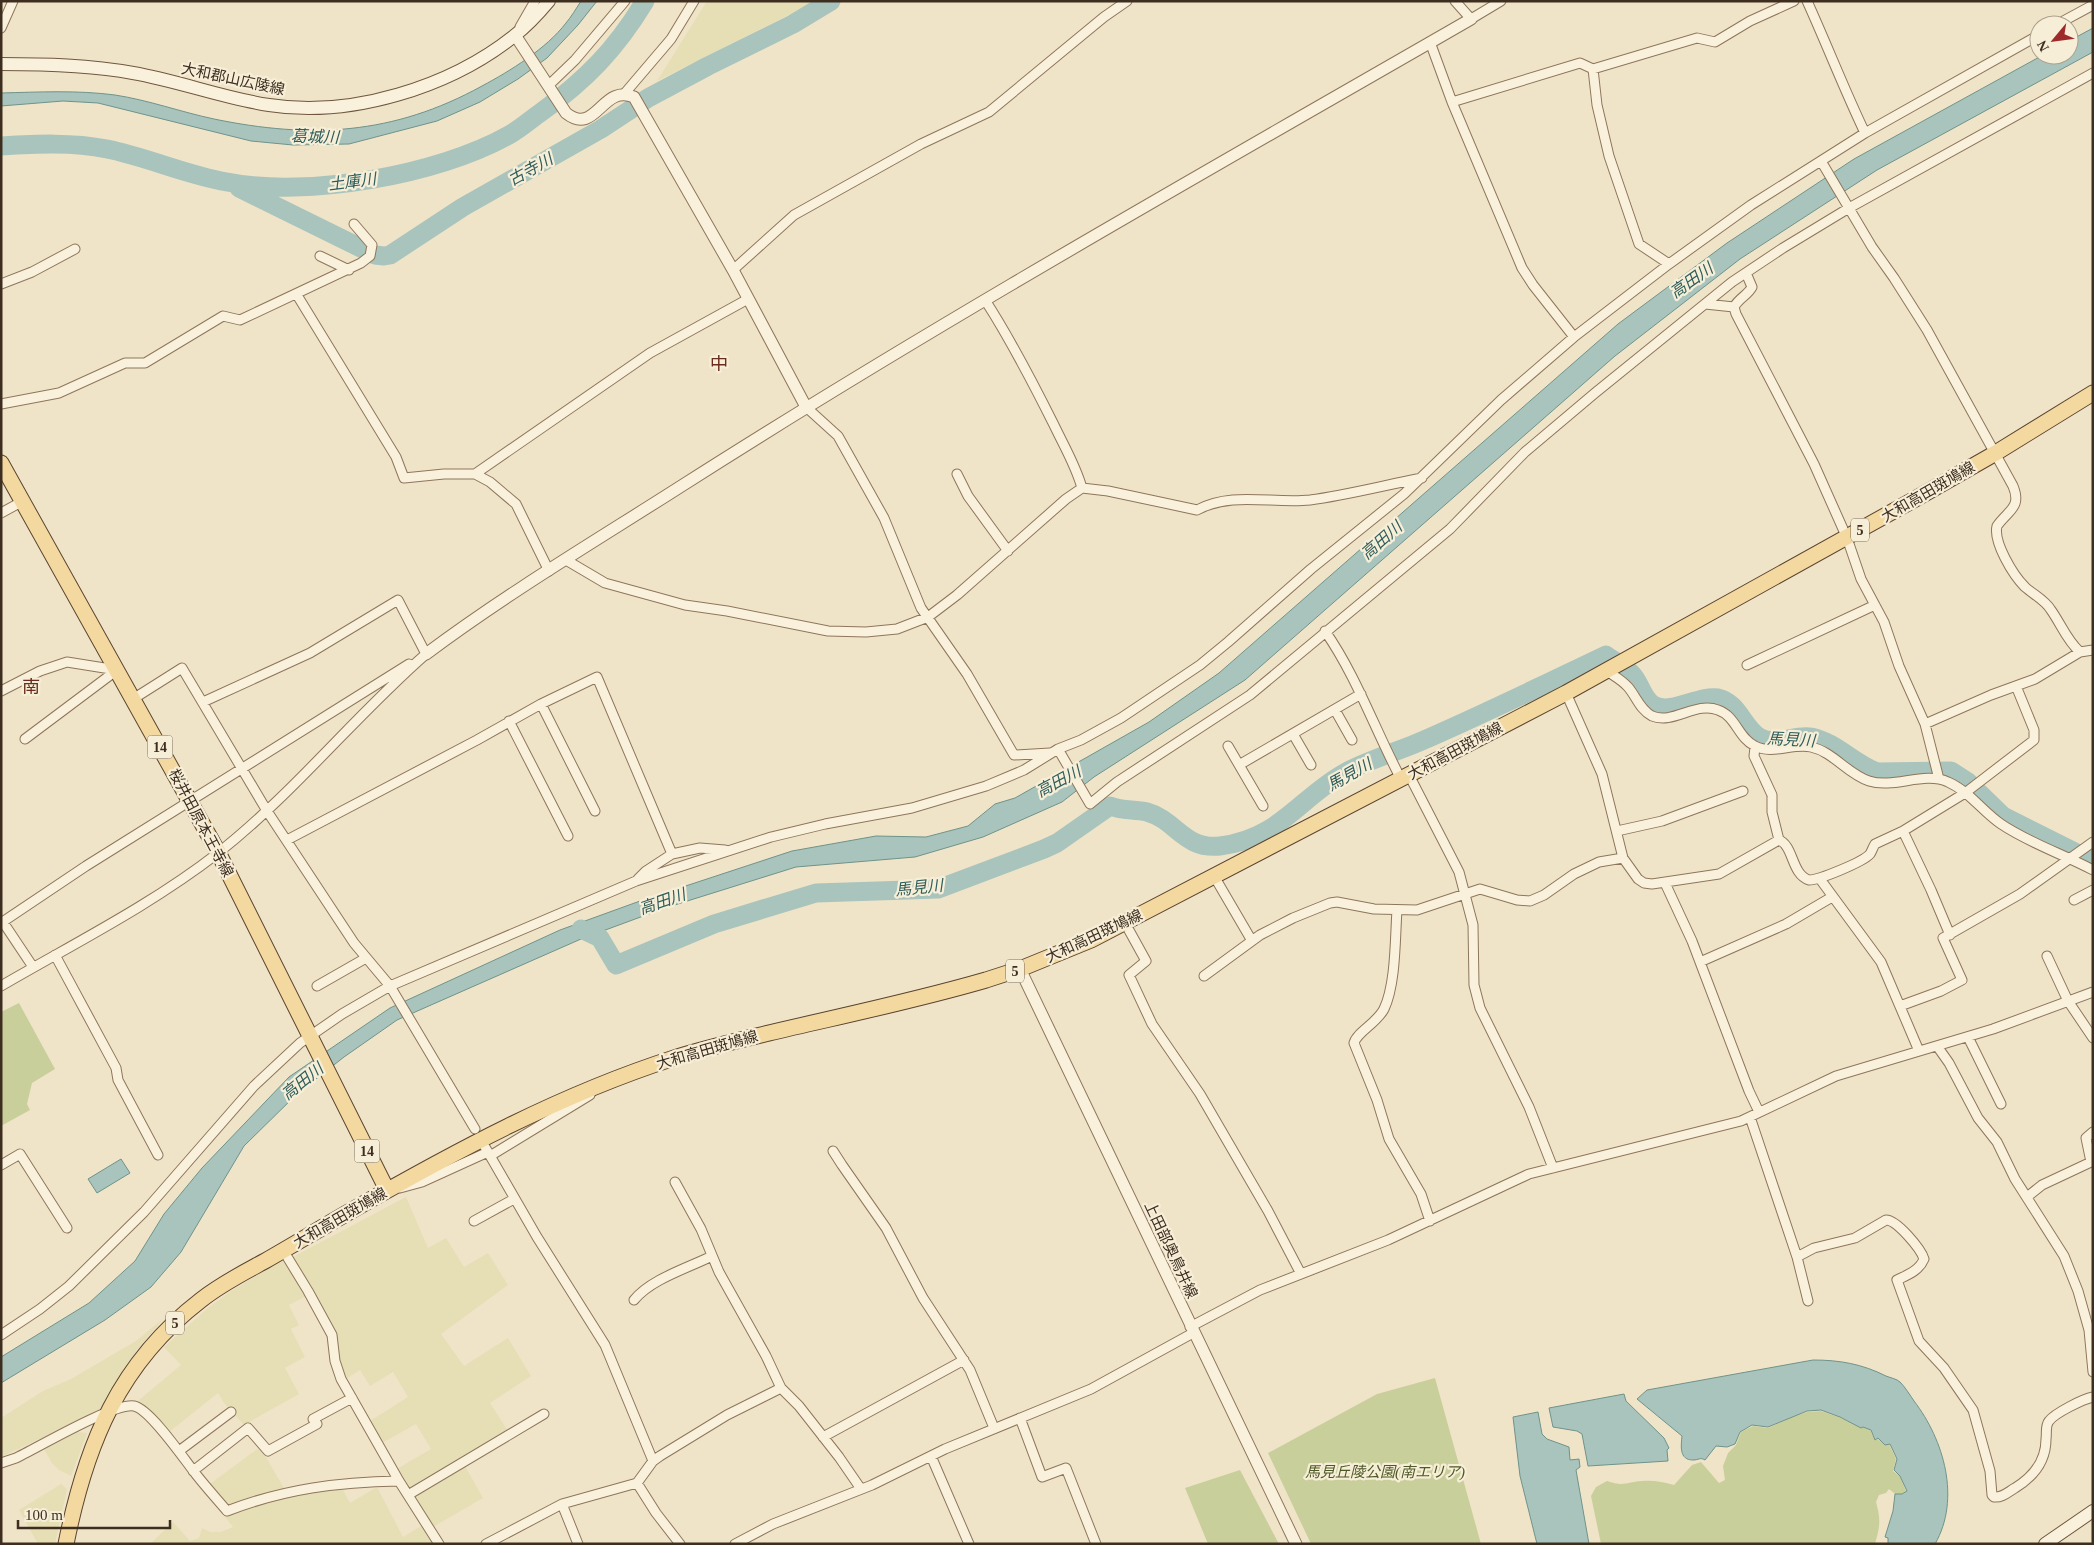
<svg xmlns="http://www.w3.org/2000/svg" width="2094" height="1545" font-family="'Times New Roman','Noto Sans JP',serif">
	<rect width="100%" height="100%" fill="#f0e4c8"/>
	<path fill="#e6deb5" d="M707 1H816L657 81Z
		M406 1197 428 1248 446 1238 464 1267 488 1253 508 1285 441 1334 464 1366 508 1338 531 1376 490 1403 508 1431 461 1459 483 1498 433 1527 397 1469 431 1449 416 1424 382 1443 370 1421 408 1397 393 1372 370 1386 360 1370 346 1379 340 1366 337 1353 291 1258Z
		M284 1259 308 1295 289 1305 299 1325 291 1329 305 1357 285 1368 299 1394 244 1425 224 1403 218 1393 168 1433 139 1403V1400L181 1365 164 1347 208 1308 231 1291Z
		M164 1318 137 1350 101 1408 93 1414 1 1457V1418L43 1391 71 1379 136 1341Z
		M78 1432 87 1433 71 1476 59 1470 52 1463 44 1449Z
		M260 1447 288 1495 341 1486 350 1503 377 1487 403 1537 423 1525 434 1544H150L173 1522 190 1541 199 1538 202 1528 210 1532H221L233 1527 203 1489Z
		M61 1484 67 1489 55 1544H38L19 1510Z"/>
	<path fill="#c9cf9b" d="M19 1003 55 1069 32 1083 27 1104 30 1110 1 1126V1012Z
		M1435 1378 1481 1544H1311L1268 1453 1377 1394Z
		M1821 1411 1839 1417 1861 1428 1863 1427 1870 1430 1875 1440 1878 1439 1885 1445 1889 1444 1896 1459 1893 1471 1900 1476 1906 1491 1902 1494H1895L1889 1489 1886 1493 1879 1495 1876 1502C1881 1520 1880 1526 1875 1544H1601L1591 1496 1596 1487 1607 1481C1624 1487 1626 1482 1642 1481 1654 1480 1663 1482 1674 1485L1692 1465 1701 1462 1719 1483 1725 1480 1723 1466 1728 1453 1736 1445 1741 1432 1753 1426 1768 1428 1792 1417 1807 1412Z
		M1240 1470 1279 1544H1208L1185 1488Z"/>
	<path fill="#a9c4bc" stroke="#6f938a" d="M581 1H597L578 25 547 58 518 79 480 102 437 121 349 144 293 145 251 141 98 103 63 101 1 106V93C39 92 77 90 115 95 148 100 181 112 214 119 311 139 393 135 482 86 510 71 546 49 566 23 571 17 576 9 581 1Z
		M2093 28V52L1877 170 1740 259 1615 356 1245 680 1094 777 1062 802 983 837 915 857 796 867 665 908 581 939 397 1020 344 1057 298 1093 244 1146 181 1252 151 1287 105 1320 1 1383V1357L89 1303 135 1261 164 1214 202 1168 289 1077 390 1008 560 930 640 901 792 851 876 836 926 837 968 826 995 804 1015 798 1149 722 1219 673 1618 324 1727 243 1854 159 2043 55H2069V41Z
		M121 1159 130 1173 97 1193 88 1179Z
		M1813 1360C1840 1360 1862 1364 1886 1376 1891 1378 1897 1379 1900 1382 1905 1387 1910 1395 1914 1401 1944 1440 1961 1499 1935 1544H1888V1538L1885 1537 1893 1511 1895 1494H1902L1907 1491 1900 1476 1894 1470 1897 1459 1890 1444 1885 1445 1878 1438 1875 1440 1871 1430 1863 1427 1861 1428 1840 1417 1821 1410 1807 1411 1768 1427 1752 1425 1740 1432 1735 1444 1727 1447 1716 1446 1705 1460C1700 1457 1699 1460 1693 1460 1679 1460 1681 1446 1682 1436L1637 1399 1647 1390Z
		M1624 1394 1626 1401 1664 1438 1669 1448 1667 1450 1668 1461 1588 1466 1582 1434 1577 1431 1553 1427 1549 1408Z
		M1538 1412 1542 1434 1547 1439 1569 1447 1570 1460 1579 1459 1580 1467 1576 1470 1589 1544H1537L1520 1476 1513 1417Z"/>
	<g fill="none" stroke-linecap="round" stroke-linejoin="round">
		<path stroke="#a9c4bc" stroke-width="19" d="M1 146C36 144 72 142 107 149 147 157 186 175 227 182 307 198 438 175 509 135 520 129 530 120 540 113 586 80 616 49 645 1
			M239 188 375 255 384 256 390 255 463 207 601 129 648 98 708 66 793 24 831 1
			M581 929 600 938 616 965 714 924 816 893 938 889 1044 849 1057 843 1110 806C1122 811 1134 809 1147 812 1176 820 1184 850 1220 846 1280 839 1300 797 1346 772 1369 760 1393 753 1417 743 1480 716 1543 685 1606 655 1614 661 1624 666 1631 673 1641 682 1642 700 1655 706 1673 714 1698 695 1718 698 1738 702 1743 727 1759 737 1775 747 1794 734 1811 737 1836 742 1853 763 1877 772L1951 771 1968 782 2003 816 2093 861"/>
		<g stroke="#8d765c" stroke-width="11">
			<path id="minor" d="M1455 1 1471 19 1501 1
				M1807 1C1827 45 1844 89 1865 133
				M2056 25 2093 5
				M520 27 535 1
				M1 28 13 1
				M1430 42 1452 102 1522 268 1533 285 1574 337
				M1593 69 1597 105 1609 156 1639 244 1669 264
				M549 85 575 60 625 1
				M625 93 671 39 694 1
				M1452 102 1580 63 1593 69 1697 38 1715 42 1750 21 1794 1
				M1821 161 1872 247 1894 278 1927 330 2013 486C2022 508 2008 510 1997 526 1993 542 2013 575 2025 587 2034 595 2045 600 2051 610 2061 624 2067 641 2080 652L2093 650
				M320 256 349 270
				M733 270 794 215 921 144 989 112 1104 17 1127 1
				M1746 273 1752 287C1748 295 1739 298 1734 307L1736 314 1814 464 1847 538 1861 579 1884 622 1899 666 1925 724 1939 779
				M1 284 32 272 75 249
				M297 295 396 457 404 478 444 474H475L490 482 516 504 549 571
				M985 300C1011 340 1033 383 1054 425 1064 446 1076 466 1082 488
				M1705 304 1734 307
				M1 404 59 393 125 363H145L223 316 240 320 361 263 370 256 372 245 354 224
				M806 407 838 436 884 518 921 608 967 674 1014 755 1050 753
				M475 474 650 353 748 299
				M957 474 968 496 1008 551
				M1 513 23 501
				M566 560 605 583 685 605 727 611 828 631 866 632 897 629 928 617 957 595 1066 499 1082 488 1108 491 1197 510C1232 491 1272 504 1310 500 1347 495 1385 485 1422 478
				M1325 631C1357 677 1375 730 1401 779
				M1747 665 1875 605
				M1607 671C1614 676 1622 680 1628 687 1636 696 1640 710 1652 716 1673 725 1696 701 1718 710 1736 716 1738 738 1755 746 1772 755 1793 743 1811 747 1834 752 1847 774 1869 781 1894 789 1924 771 1948 782 1969 791 1983 812 2001 824 2029 843 2063 854 2093 870
				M1 691 40 671 67 662 117 670
				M1566 693 1602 774 1623 858 1638 879 1644 883 1652 884 1719 874 1779 840C1794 846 1791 874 1809 880 1819 880 1863 862 1870 854 1872 851 1873 847 1875 844L1903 831 1965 793 2034 740V730L2016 686
				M133 699 182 668 267 811 354 943 390 986 475 1129
				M203 702 310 653 398 600 426 654
				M541 704 595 811
				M1335 710 1352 740
				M509 721 568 836
				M1925 724 1991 695 2035 679 2080 652
				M1293 734 1311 765
				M25 739 117 670
				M1228 746 1263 806
				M1755 747 1754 756 1772 795V812L1779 840
				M1058 749 1090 804 1117 782 1250 695 1450 529 1525 452 1595 393 1732 282 1783 248 1849 208 2093 73
				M1239 765 1361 694
				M1409 775 1459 872 1473 925 1474 985 1480 1008 1529 1107 1553 1168
				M1617 831 1662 821 1743 791
				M1903 831 1931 890 1950 935
				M287 840 477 740 541 704 597 677 672 854 700 848 725 850
				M1214 876 1252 941
				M638 879 646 871 672 854
				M1820 879 1881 962 1919 1051
				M1665 883 1692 941 1749 1091 1759 1112
				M2074 900 2093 890
				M1397 910C1395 938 1396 984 1384 1009 1377 1023 1357 1032 1354 1043L1377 1100 1389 1139 1421 1194 1430 1221
				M3 922 33 967
				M1 923 86 866 409 664
				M1125 923 1146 961 1129 975 1152 1024 1200 1094 1268 1211 1301 1274
				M55 955 116 1068 118 1080 158 1155
				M2047 956 2068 1001 2093 1038
				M1700 962 1786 924 1832 897
				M1204 976 1260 935 1293 918 1330 903 1337 902 1374 909 1417 910 1480 889 1517 900 1530 901 1544 895 1574 874 1599 862 1623 858
				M1 986C75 943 151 905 218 853 294 793 354 717 426 654
				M317 986 366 958
				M1900 1006 1941 991 1962 980 1943 938 2020 894 2093 842
				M1968 1037 2001 1104
				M1937 1046 1949 1063 1978 1118 1997 1142 2015 1179 2064 1256 2078 1291 2089 1330 2093 1372
				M1750 1117 1797 1257 1808 1301
				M485 1147 537 1237 605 1345 653 1461
				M833 1151 842 1165 886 1228 923 1298 970 1370 994 1428
				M490 1156 590 1095
				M1 1165 20 1154 67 1228
				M675 1182 701 1229 719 1272 766 1356 781 1388 799 1406 839 1457 861 1489
				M400 1188 422 1182 488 1152
				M2027 1197 2042 1185 2091 1162 2086 1138 2093 1132
				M474 1221 514 1199
				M283 1250 308 1291 332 1335 335 1361 341 1379 399 1481 439 1544
				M1797 1257 1814 1248 1855 1238 1886 1220C1897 1220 1921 1249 1924 1259 1919 1271 1907 1275 1897 1280L1919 1341 1944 1368 1973 1410 1990 1471 1992 1495 1994 1497C2002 1498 2008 1492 2015 1488 2033 1477 2046 1462 2046 1439 2047 1433 2045 1426 2049 1421 2055 1413 2083 1399 2093 1397
				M634 1300C651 1279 688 1268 712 1256
				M1190 1327 1260 1290 1388 1240 1529 1174 1741 1121 1836 1076 1993 1029 2093 992
				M1 1335 40 1309 69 1286 144 1212 254 1086 300 1043 342 1014 390 986 636 881 771 837 825 824 912 808 986 786 1024 770 1058 749 1081 740 1121 718 1200 665 1228 642 1311 569 1404 494 1501 400 1574 337 1669 264 1751 205 1865 133 2039 35
				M1020 1418 1042 1477 1066 1468 1096 1544
				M823 1437 964 1360
				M179 1451 231 1412
				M931 1456 969 1544
				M1 1463 16 1458C39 1447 113 1403 134 1406 150 1409 184 1459 195 1473 205 1486 216 1498 227 1511 284 1489 338 1482 399 1481
				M193 1471 248 1428 268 1451 317 1424 313 1419 352 1398
				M637 1483 656 1513 680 1544
				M408 1495 544 1414
				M562 1504 578 1544
				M486 1544 562 1504 637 1483 653 1461 660 1456 727 1415 781 1388
				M735 1544 773 1524 872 1485 945 1449 1091 1389 1193 1333"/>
		</g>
		<g stroke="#8d765c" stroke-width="13">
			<path id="tertiary" d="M515 35 566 113C596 137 602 83 634 97L733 270 806 407
				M426 654C509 592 597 540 683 485 940 321 1207 171 1471 19
				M1020 969 1296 1544"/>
		</g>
		<g stroke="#6f573f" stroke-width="14">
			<path id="secondary" d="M1 64C45 64 90 65 133 73 179 81 223 98 269 105 351 118 450 87 514 36 527 26 539 13 549 1
				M2045 1544 2093 1511"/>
		</g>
		<g stroke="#5b4430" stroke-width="17">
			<path id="primary" d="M1 463 218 852 387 1190
				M66 1544C86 1444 119 1363 201 1300 221 1284 243 1273 265 1261 293 1245 321 1228 349 1212 454 1152 559 1095 674 1058 705 1048 737 1041 769 1033 841 1016 914 1001 986 980L1020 969 1091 940 1566 693 1917 498 1994 454 2093 393"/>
		</g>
		<use href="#minor" stroke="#faf1dc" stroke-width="9"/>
		<use href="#tertiary" stroke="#faf1dc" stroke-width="11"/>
		<use href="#secondary" stroke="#faf1dc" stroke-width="12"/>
		<use href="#primary" stroke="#f3d9a0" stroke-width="15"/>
	</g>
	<g text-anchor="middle" stroke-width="4.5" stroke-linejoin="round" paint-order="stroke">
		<g fill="#f7eed8" stroke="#756857" stroke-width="1">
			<rect x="1851" y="518.5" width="18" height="23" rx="4"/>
			<rect x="147.5" y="735.5" width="25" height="23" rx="4"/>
			<rect x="1006" y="959.5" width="18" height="23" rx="4"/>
			<rect x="354.5" y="1139.5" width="25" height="23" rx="4"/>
			<rect x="166" y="1311.5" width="18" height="23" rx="4"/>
		</g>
		<g font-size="14" font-weight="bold" fill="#3d2e20">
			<text x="1860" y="535">5</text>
			<text x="160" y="752">14</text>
			<text x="1015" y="976">5</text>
			<text x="367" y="1156">14</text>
			<text x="175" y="1328">5</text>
		</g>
		<g font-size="15" fill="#3d2e20" stroke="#f7eed8">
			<text transform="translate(233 79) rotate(12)" y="5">大和郡山広陵線</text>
			<text transform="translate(1928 492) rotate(-30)" y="5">大和高田斑鳩線</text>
			<text transform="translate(1455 751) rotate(-28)" y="5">大和高田斑鳩線</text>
			<text transform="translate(201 823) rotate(62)" y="5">桜井田原本王寺線</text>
			<text transform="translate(1094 936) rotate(-25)" y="5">大和高田斑鳩線</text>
			<text transform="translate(707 1050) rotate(-16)" y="5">大和高田斑鳩線</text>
			<text transform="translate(340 1218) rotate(-30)" y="5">大和高田斑鳩線</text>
			<text transform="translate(1171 1250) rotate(65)" y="5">上田部奥鳥井線</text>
		</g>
		<g font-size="15" font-style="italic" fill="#4d5a26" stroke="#f7eed8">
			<text x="1385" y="1477">馬見丘陵公園(南エリア)</text>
		</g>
		<g font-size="16" font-style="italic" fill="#2f5d5a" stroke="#f7eed8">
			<text transform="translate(315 136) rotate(2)" y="6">葛城川</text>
			<text transform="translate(530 169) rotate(-29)" y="6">古寺川</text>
			<text transform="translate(352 181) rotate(-7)" y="6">土庫川</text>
			<text transform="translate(1691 280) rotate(-35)" y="6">高田川</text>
			<text transform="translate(1381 540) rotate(-41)" y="6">高田川</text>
			<text transform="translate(1791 739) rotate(3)" y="6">馬見川</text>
			<text transform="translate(1349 774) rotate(-29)" y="6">馬見川</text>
			<text transform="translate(1058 781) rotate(-28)" y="6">高田川</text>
			<text transform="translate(919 887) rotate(-6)" y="6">馬見川</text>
			<text transform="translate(662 901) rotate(-19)" y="6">高田川</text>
			<text transform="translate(302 1081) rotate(-39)" y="6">高田川</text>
		</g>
		<g font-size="18" fill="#6b2e1e" stroke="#f7eed8">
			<text x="719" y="370">中</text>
			<text x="31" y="693">南</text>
		</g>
	</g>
	<rect width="2094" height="1545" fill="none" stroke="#3d2e20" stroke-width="5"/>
	<g transform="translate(2054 40) rotate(241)"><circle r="24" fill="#f7eed8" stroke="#ada18e"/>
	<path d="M0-4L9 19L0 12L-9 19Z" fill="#9e2a2b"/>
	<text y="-8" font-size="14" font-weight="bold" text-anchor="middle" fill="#3d2e20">N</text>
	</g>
	<path d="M18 1520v8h152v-8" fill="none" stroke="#3d2e20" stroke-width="2.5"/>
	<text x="25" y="1520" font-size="15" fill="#3d2e20" stroke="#f7eed8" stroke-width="4" paint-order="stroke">100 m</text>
</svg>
